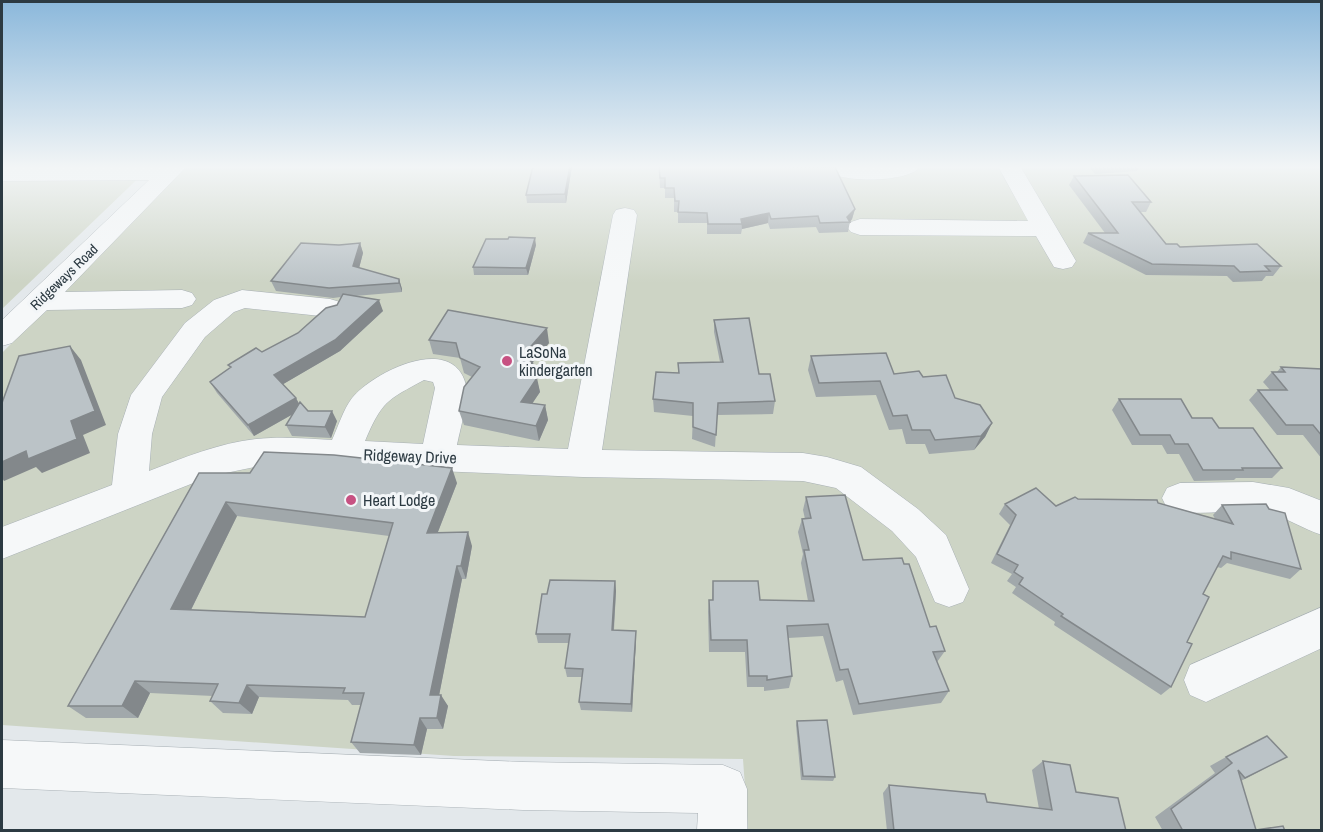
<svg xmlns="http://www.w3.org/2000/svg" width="1323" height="832" font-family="'Archivo Narrow',sans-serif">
	<rect width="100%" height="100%" fill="#e3e8eb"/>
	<path fill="#cdd4c5" d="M2 166H151L2 309Z
		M185 166H1321V830H748L743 759 454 756 2 725V353Z"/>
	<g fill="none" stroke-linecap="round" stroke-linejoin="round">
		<g stroke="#a8b0b5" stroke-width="1">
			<path id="minor" d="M187 166 65 292 182 290 192 293 196 299 192 305 182 308 47 310 12 343 2 346V320L149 180 2 181V167Z
				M819 166H921C909 184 831 184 819 166Z
				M998 166H1020L1076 261 1072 267 1063 269 1054 267 1036 236 860 235 851 232 847 227 851 222 860 219 1028 221Z
				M625 208 634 210 637 215 602 450 803 453 827 457 861 467 918 509 946 535 969 589 963 602 949 607 935 602 916 557 892 531 836 488 803 481 583 477 269 464 211 476 2 559V527L112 485 118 434 131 395 185 323 214 300 242 290 330 299 340 302 344 308 340 314 330 317 245 308 234 312 205 337 162 397 152 434 149 471C188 456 229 439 271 438 291 437 311 439 332 440 338 427 343 410 352 398 373 372 453 332 466 385 469 399 460 430 457 445L568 449 613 215 616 210ZM424 380 433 382 435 388 423 444 365 441C382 401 387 400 424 380Z
				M1253 482 1289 488 1322 501V535C1295 526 1286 515 1256 512 1227 509 1195 518 1167 508L1162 498 1167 488 1180 483Z
				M1322 607V648L1206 702 1190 695 1184 680 1190 665Z
				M2 740 523 762 723 765 740 772 747 789V830H697L698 813 523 810 2 788Z"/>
		</g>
		<use href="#minor" fill="#f6f8f9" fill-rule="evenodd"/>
	</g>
	<path fill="#a1a8ab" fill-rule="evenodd" d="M533 166H572L566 203H527L526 195Z
		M659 166H822L855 209 852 219 850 221 848 232 819 233 816 227 770 229 768 223 742 229 741 234H707V223H678V212H674V198H665V188H660Z
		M1088 166H1139L1137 171 1095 174Z
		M1074 176 1151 202 1146 212H1140L1166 244 1180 247 1281 266 1273 276H1266L1262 281 1233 282 1227 276 1146 275 1083 243 1088 233H1105L1069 185Z
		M508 239 536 245 528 275H474L473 267Z
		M360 243 363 253 359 268 399 279 402 289V292L355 296 383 311 340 351 283 384 299 404 308 411 337 421 331 438 292 436 286 425 293 414 254 436 217 393 210 382 230 368 228 365 262 352 298 333 337 305 341 297 333 298 276 291 271 281 339 245Z
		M714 320 759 374 775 401 773 414 717 415 715 447 692 439 693 416 654 412 653 399 678 373V363L720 362 714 332Z
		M429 340 549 343 533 362 535 374 540 392 532 403 545 405 548 420 539 441 464 425 459 411 472 377 464 373 460 358 433 354Z
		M811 356 894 374 923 377 992 423 985 437 974 450 929 454 925 444H906L902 429 889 430 876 395 816 397 808 370Z
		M1281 367 1322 369V459L1303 435H1277L1249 400 1258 390H1270L1263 382 1272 372H1277Z
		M1119 399 1192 418 1219 428 1282 468 1272 478H1236L1234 480 1194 481 1179 454H1167L1162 445H1132L1112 410Z
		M199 473 457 483 438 532 472 546 466 579H462L439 695 448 706 443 729H427L421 755 360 753 351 742 361 705H352L348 700 259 697 252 714 223 713 210 701 213 696 150 693 138 718H86L68 706ZM237 516 389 536 365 617 191 610Z
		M806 497 863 560 930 627 945 651 937 662 949 691 941 703 853 715 843 680 836 682 823 636 788 638 792 676 789 688 764 691V687H747L745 652H709L708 612 709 600H712L713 581 760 600 808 601 801 563 803 554 798 532 802 519H805L803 510Z
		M1078 499 1158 503 1215 519 1213 515 1222 505 1301 569 1290 579 1227 563 1221 568 1217 567 1203 594 1187 642 1171 687 1161 695 1054 625 1055 622 1012 593 1016 587 1007 581 1012 574 991 563 1010 525 999 514 1005 504 1056 506Z
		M615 581 616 591 614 630 636 631V640L632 712 581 710 579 702 582 677H567L565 668 569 643H538L536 634 547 594Z
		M797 721 835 777 833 781 801 780 796 725Z
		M1226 757H1287L1241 781 1256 830 1285 831H1163L1155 817 1215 773 1210 766Z
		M1043 761 1076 792 1126 831H887L883 793 889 785 987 802 1039 809 1032 770Z"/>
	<path fill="#83888b" d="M570 166H572L566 203 565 194Z
		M855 209 852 219 850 222 847 217Z
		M769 213 768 223 742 229 741 219Z
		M535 238 536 245 528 275 526 268Z
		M360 243 363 253 357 276 353 266Z
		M399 279 402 289V292L399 283Z
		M379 300 383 311 340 351 280 386 274 375Z
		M547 328 549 343 533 362 535 374 530 381 527 366 526 352Z
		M70 346 81 360 106 425 83 435 90 453 42 473 36 467 4 481 2 478V462Z
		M537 378 540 392 524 416 521 402Z
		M296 398 302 409 254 436 248 425Z
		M545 405 548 420 539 441 536 426Z
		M332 411 337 421 331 438 325 427Z
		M992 423 985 437 974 450 981 436Z
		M452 468 457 483 432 547 427 533Z
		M226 502 237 516 185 622 171 609Z
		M468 532 472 546 466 579 461 566Z
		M457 566 462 579 437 706 430 695Z
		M615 581 616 591 613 639 612 630Z
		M636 631V640L632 712 631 704Z
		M135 681 150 693 138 718 122 706Z
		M247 685 259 697 252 714 239 703Z
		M441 695 448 706 443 729 437 718Z
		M420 718 427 729 421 755 414 745Z"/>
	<path fill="#bbc3c7" stroke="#83888b" stroke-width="1.5" fill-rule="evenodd" d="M533 166H570L565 194 526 195Z
		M659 166 835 167 855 209 847 217 850 222 820 223 818 216 771 219 769 213 741 219 742 224H708L707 213 678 212 679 201H675L674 188H665V178H660Z
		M1128 175 1151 202H1132L1166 244H1177L1180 247 1257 244 1281 266H1265L1270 271 1240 272 1234 266 1152 264 1088 233H1118L1074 176Z
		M509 237 535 238 526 268 473 267 486 239H508Z
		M301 243 339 245 360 243 353 266 399 279V283L329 288 271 281Z
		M343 294 379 300 335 340 274 375 296 398 248 425 210 382 231 367 228 365 256 348 262 352 298 333 326 308 337 305Z
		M448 310 547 328 526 352 532 359 527 366 537 378 521 402 545 405 536 426 459 411 464 387 480 367 460 358 456 343 429 340Z
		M749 318 759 374H770L775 401 718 403 716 435 693 427V403L653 399 656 372 679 373 678 363 723 362 714 320Z
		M70 346 95 411 71 421 77 439 28 459 26 451 2 462V403L19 356Z
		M886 353 894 374 919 371 923 377 946 375 955 398 980 405 992 423 981 436 935 440 930 430H912L907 415 893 416 880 381 819 383 811 356Z
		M1281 367 1322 369V436L1313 425H1286L1258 390H1287L1272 372H1285Z
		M1119 399H1181L1192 418H1212L1219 428H1253L1282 468H1242L1243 470H1203L1188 444H1175L1170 435H1140Z
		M300 402 308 411H332L325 427 286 425Z
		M264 452 334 455 452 468 427 533 468 532 461 566H457L430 695H441L437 718H420L414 745 351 742 364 693H343L345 688 247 685 239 703 210 701 218 684 135 681 122 706H68L199 473H250ZM226 502 393 523 365 617 171 609Z
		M1036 488 1056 506 1075 497 1078 499 1157 500 1158 503 1233 524 1222 505 1266 504 1269 509 1285 513 1301 569 1231 552V559L1223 556 1203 594 1209 597 1187 642 1192 644 1171 687 1061 616 1063 614 1019 584 1023 578 1014 572 1018 565 997 554 1016 515 1005 504Z
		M845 495 863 560 902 558 904 564H909L930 627 936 626 945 651 933 652 949 691 859 704 848 669 840 670 828 624 787 626 792 676 767 680V676H749L747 640H711L709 600H713V581H758L760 600 814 601 804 550H809L802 519 811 518 806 497Z
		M550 580 615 581 612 630 636 631 631 704 579 702 583 669 565 668 570 634H536L542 594H547Z
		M827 720 835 777 803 776 797 721Z
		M1267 736 1287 757 1245 778 1238 770 1256 830 1283 826 1285 831H1183L1171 809 1232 763 1226 757Z
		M1043 761 1070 765 1076 792 1118 798 1126 831H894L889 785 985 794 987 802 1052 810Z"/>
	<linearGradient id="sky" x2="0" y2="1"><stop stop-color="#8bb8db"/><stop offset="0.59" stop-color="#f2f5f6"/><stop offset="1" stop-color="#f2f5f6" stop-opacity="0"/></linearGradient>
	<rect width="1323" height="283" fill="url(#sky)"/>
	<g fill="#c75182" stroke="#f3f6f8" stroke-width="2">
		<circle cx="507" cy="361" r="6"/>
		<circle cx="351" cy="500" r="6"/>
	</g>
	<g text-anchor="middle" stroke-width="6" stroke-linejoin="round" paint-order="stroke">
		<g font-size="14" fill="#2c3a42" stroke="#f3f6f8">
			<text transform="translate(64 277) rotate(-44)" y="5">Ridgeways Road</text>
		</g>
		<g font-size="16" fill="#2c3a42" stroke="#f3f6f8" text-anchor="start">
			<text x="519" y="358">LaSoNa<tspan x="519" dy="18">kindergarten</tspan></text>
			<text x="363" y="506">Heart Lodge</text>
		</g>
		<g font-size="16" fill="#2c3a42" stroke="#f3f6f8">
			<text transform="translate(410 456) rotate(2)" y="6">Ridgeway Drive</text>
		</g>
	</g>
	<rect width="1323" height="832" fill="none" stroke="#2c3a42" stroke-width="6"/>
</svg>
